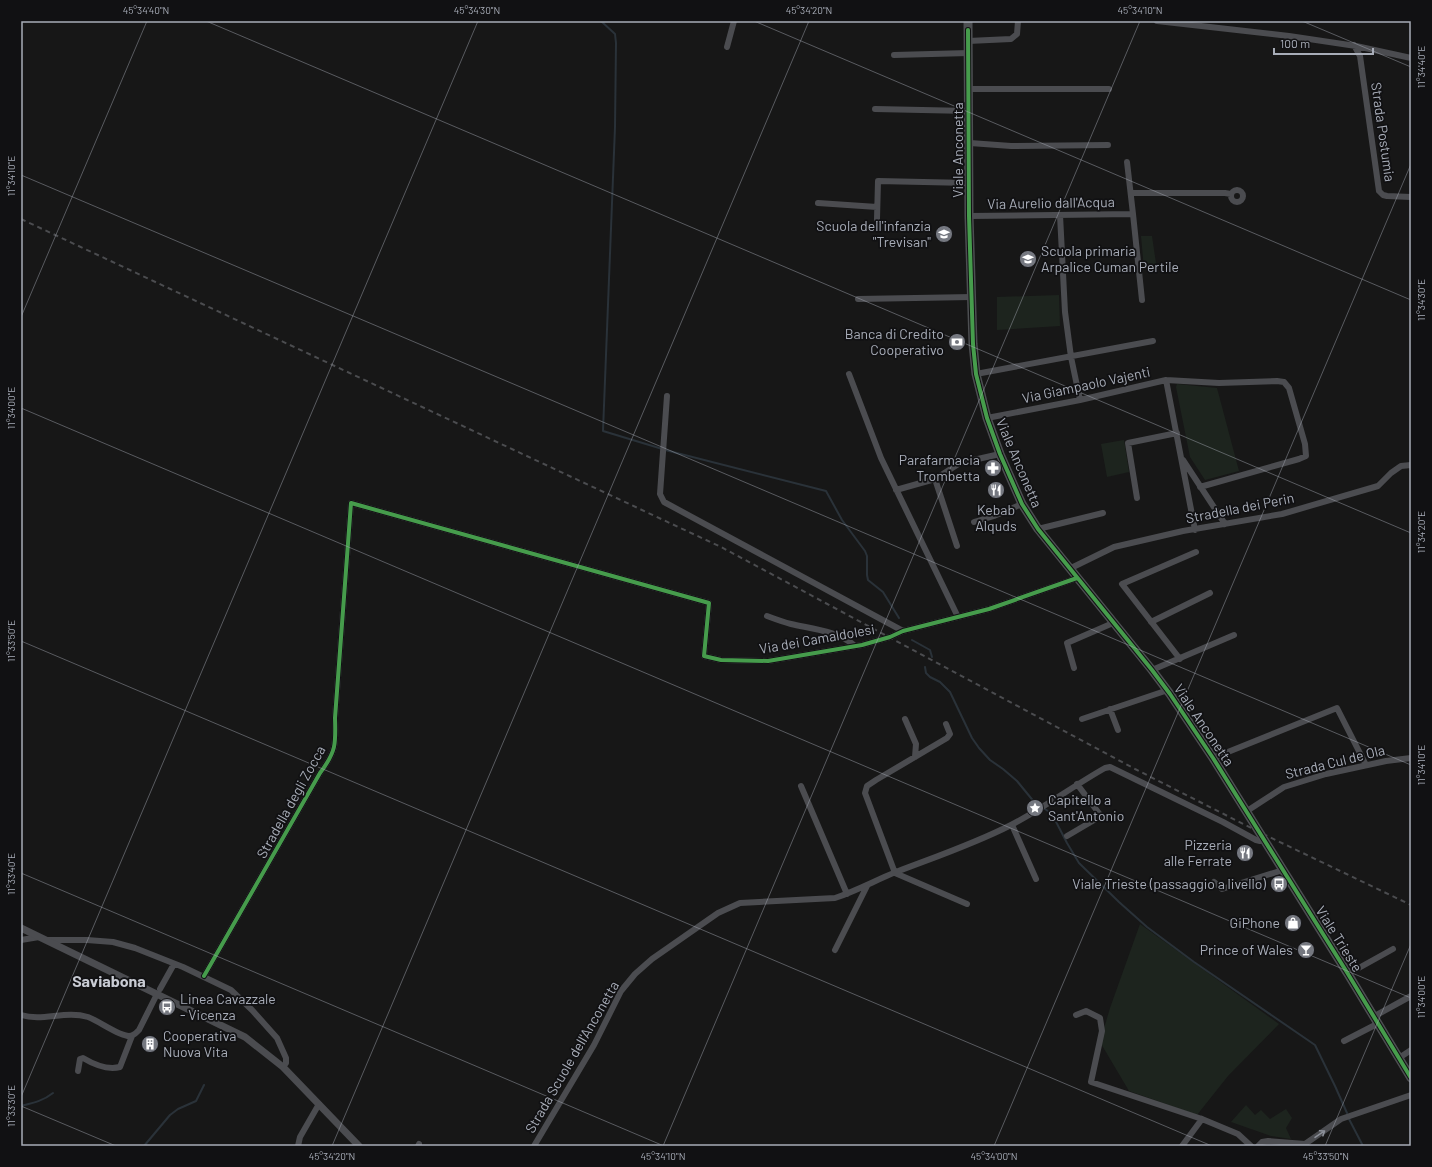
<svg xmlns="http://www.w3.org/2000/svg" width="1432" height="1167" font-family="Barlow,sans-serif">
	<rect width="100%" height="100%" fill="#171717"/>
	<path fill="#1d241e" d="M1141 236H1152L1157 270 1144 269Z
		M1059 295 1060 326 997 330V297Z
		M1177 384 1217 388 1239 471 1205 480 1190 457 1176 387Z
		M1124 440 1129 472 1107 477 1101 444Z
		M1140 924 1279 1024 1228 1076 1197 1115 1129 1091 1100 1042 1110 1008Z
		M1246 1105 1255 1115 1261 1110 1270 1119 1286 1109 1292 1118 1286 1128 1291 1139 1271 1136 1231 1122Z"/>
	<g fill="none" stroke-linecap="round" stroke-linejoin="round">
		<path stroke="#2a3239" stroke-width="2" d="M601 21 615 34 616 43 615 127 603 431 669 451 826 491 842 520 865 551 867 556V575L868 580 883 592 899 618
			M912 640 930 650 932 657
			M925 667 926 673 930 677 940 682 950 692 972 738 979 748 990 760 1003 769 1017 781 1035 803
			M1045 809 1052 814 1067 843 1079 863 1119 902 1147 927 1194 962 1315 1045 1335 1086 1347 1113
			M21 1106C33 1103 43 1101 53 1093
			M1349 1119 1363 1146
			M144 1146 170 1115 178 1109 196 1101 204 1085"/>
		<path stroke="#4b4c50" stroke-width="6" d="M1157 21 1289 36 1356 46 1411 58
			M968 41 1011 39 1017 34 1018 21
			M1354 45 1360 56 1379 191 1383 195 1387 196 1411 197
			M727 47 734 21
			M894 55 969 53
			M969 89H1109
			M875 109 969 111
			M970 143 1011 146 1108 145
			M1127 162 1133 214
			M1231 196a6 6 0 1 1 12 0a6 6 0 1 1-12 0Z
			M1131 193H1225L1231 194
			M818 203 877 207
			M1060 215 1065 312 1071 357 1080 400
			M969 216 1133 214 1142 300
			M877 219 878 181 969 183
			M858 299 972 297
			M849 374 881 458 958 617
			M976 374 1153 341
			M1166 380 1195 530
			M667 396 660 494 664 502 903 631
			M987 418 1080 400 1166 380 1219 383 1277 381 1284 382 1289 388 1305 444 1306 456 1299 459 1200 487
			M1183 460 1225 524
			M896 490 935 479
			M1137 498 1128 443 1177 433
			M974 522 994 516 1022 504
			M1038 529 1103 513
			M957 546 935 479 960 463 1000 454
			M1069 569 1114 547 1183 531 1282 514 1378 486 1391 473 1401 466 1411 465
			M767 616C775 619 783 622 791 624 813 629 838 631 855 646
			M1151 622 1210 593
			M1180 659 1122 584 1196 552
			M1074 668 1067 643 1113 623
			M1152 670 1234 635
			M1110 709 1118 730
			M905 719 916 744 915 757
			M1082 719 1168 690
			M946 724 950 734 947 738 876 780 867 786 865 793 895 873 967 904
			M1213 758 1337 708 1366 765
			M801 786 847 894
			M1247 811 1284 787 1326 774 1386 761 1411 758
			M1012 825 1036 879
			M1067 836 1101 816 1077 784
			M1214 882 1222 889 1283 870
			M21 940 39 937
			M47 940H87L113 942 135 948 183 967 231 990 252 1010 277 1038 286 1058V1063L283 1067
			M835 950 867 886
			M1348 974 1393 949
			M204 976 320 773C336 752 336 744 335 718L351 503 709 603 704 656 721 660 768 661 862 645 890 637 903 631 989 609 1077 578
			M160 989 174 964
			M21 1015C43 1022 65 1010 88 1017 99 1021 119 1036 129 1036 134 1036 136 1033 139 1030L157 994
			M1076 1015 1086 1011 1100 1018 1102 1031 1091 1082 1202 1119 1238 1134 1251 1146
			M1373 1017 1411 996
			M1344 1041 1377 1024
			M1399 1058 1411 1050
			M78 1071 80 1059 83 1058C93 1064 108 1070 120 1067L132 1036
			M298 1146 300 1137 319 1104
			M418 1146 419 1144
			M534 1146 594 1045 621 991 635 974 652 959 718 913 740 903 835 898C856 891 876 880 896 872 935 857 974 844 1011 825 1044 808 1073 786 1105 768L1110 767 1223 822 1256 840 1260 841 1264 840
			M1182 1146 1202 1119
			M1258 1146 1262 1142 1268 1141 1305 1144 1341 1119 1411 1095"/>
		<path stroke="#4b4c50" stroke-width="7" d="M21 928 245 1037 283 1067 359 1146"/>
		<path stroke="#4d4f52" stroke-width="9" d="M968 21 969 216 973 344 976 374 987 418 1000 454 1022 504 1038 529 1152 670 1170 694 1213 758 1348 974 1411 1078"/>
		<path stroke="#4b4c4f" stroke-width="2" stroke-dasharray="5 4" stroke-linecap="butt" d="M21 219 721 547 1135 769 1259 832 1411 905"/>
		<g stroke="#111113" stroke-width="6">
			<path id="cycleway" d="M968 30 969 216 973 344 976 374 987 418 1000 454 1022 504 1038 529 1152 670 1170 694 1213 758 1348 974 1411 1078
				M204 976 320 773C336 752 336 744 335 718L351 503 709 603 704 656 721 660 768 661 862 645 890 637 903 631 989 609 1077 578"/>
		</g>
		<use href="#cycleway" stroke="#469c4c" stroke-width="4"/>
	</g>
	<defs><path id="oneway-shaft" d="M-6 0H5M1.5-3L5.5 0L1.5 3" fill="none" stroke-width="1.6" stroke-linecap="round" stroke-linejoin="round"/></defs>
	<use stroke="#8c9099" href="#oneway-shaft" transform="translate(1320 1134) rotate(-34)"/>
	<path fill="none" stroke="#a8adb8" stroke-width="1" stroke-opacity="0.45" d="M206 21 1411 533M754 21 1411 300M1302 21 1411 67M21 175 1411 765M21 317 147 21M21 408 1411 998M21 641 1212 1146M21 873 664 1146M21 1097 478 21M21 1106 116 1146M332 1146 809 21M663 1146 1140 21M994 1146 1411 164M1325 1146 1411 944"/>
	<defs>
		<g id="school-disc" transform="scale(0.9)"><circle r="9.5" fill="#757880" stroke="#111113"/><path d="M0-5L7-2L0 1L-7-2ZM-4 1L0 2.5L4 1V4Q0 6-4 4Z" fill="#fff"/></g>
		<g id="bank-disc" transform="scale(0.9)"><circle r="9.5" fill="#757880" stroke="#111113"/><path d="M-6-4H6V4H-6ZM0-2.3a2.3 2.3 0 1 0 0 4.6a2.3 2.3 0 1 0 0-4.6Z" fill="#fff"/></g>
		<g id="pharmacy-disc" transform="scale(0.9)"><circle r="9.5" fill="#757880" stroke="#111113"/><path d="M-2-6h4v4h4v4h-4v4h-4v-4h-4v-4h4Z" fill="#fff"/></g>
		<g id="restaurant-disc" transform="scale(0.9)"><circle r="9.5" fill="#757880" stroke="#111113"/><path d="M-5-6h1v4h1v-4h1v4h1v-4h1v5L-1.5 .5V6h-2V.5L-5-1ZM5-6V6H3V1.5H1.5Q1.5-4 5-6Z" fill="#fff"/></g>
		<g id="sight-disc" transform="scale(0.9)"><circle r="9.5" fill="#757880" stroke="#111113"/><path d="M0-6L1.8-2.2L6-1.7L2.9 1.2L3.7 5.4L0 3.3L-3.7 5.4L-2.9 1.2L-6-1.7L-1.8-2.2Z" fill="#fff"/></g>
		<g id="bus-disc" transform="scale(0.9)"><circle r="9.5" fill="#757880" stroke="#111113"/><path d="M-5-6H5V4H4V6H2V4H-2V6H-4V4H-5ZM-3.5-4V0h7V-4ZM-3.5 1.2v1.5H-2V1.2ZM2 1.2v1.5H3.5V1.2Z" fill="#fff"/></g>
		<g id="shop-disc" transform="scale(0.9)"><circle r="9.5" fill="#757880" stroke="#111113"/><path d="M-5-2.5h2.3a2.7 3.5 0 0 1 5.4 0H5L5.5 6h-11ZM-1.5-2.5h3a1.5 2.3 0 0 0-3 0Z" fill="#fff"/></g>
		<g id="bar-disc" transform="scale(0.9)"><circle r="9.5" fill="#757880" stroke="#111113"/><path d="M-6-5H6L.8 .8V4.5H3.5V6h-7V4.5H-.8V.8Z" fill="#fff"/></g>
		<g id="building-disc" transform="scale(0.9)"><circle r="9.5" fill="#757880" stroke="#111113"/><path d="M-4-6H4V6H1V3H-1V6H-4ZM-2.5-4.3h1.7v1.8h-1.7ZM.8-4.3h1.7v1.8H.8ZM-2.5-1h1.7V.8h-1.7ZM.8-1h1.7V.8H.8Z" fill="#fff"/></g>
	</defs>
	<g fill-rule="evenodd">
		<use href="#school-disc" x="944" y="234"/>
		<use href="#school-disc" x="1028" y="259"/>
		<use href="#bank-disc" x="957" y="342"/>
		<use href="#pharmacy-disc" x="993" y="468"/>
		<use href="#restaurant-disc" x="996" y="490"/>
		<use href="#sight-disc" x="1035" y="808"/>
		<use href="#restaurant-disc" x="1245" y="853"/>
		<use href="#bus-disc" x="1279" y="884"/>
		<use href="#shop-disc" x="1293" y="923"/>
		<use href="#bar-disc" x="1306" y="950"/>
		<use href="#bus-disc" x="167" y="1007"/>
		<use href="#building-disc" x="150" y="1044"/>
	</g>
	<g text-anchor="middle" stroke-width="3.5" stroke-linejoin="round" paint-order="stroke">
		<g font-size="14" fill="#a8adb8" stroke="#111113">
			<text transform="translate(1383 132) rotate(82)" y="5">Strada Postumia</text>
			<text transform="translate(958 150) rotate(-90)" y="5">Viale Anconetta</text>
			<text transform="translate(1051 203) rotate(-1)" y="5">Via Aurelio dall'Acqua</text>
			<text transform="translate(1086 385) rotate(-12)" y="5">Via Giampaolo Vajenti</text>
			<text transform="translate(1019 463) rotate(67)" y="5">Viale Anconetta</text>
			<text transform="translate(1240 508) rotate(-11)" y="5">Stradella dei Perin</text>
			<text transform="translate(817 639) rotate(-10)" y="5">Via dei Camaldolesi</text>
			<text transform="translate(1204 725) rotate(56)" y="5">Viale Anconetta</text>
			<text transform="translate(1335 762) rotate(-14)" y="5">Strada Cul de Ola</text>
			<text transform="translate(291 802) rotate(-61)" y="5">Stradella degli Zocca</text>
			<text transform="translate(1339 939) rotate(58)" y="5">Viale Trieste</text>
			<text transform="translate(572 1057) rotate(-60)" y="5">Strada Scuole dell'Anconetta</text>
		</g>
		<g font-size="14" fill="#a8adb8" stroke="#111113" text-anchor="end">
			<text x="931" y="231">Scuola dell'infanzia<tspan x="931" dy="16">"Trevisan"</tspan></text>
			<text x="1041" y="256" text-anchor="start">Scuola primaria<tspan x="1041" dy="16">Arpalice Cuman Pertile</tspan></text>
			<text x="944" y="339">Banca di Credito<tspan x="944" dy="16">Cooperativo</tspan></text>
			<text x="980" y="465">Parafarmacia<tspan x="980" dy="16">Trombetta</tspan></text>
			<text x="996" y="515" text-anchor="middle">Kebab<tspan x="996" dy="16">Alquds</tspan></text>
			<text x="1048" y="805" text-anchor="start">Capitello a<tspan x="1048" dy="16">Sant'Antonio</tspan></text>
			<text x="1232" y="850">Pizzeria<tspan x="1232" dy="16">alle Ferrate</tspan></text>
			<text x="1266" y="889">Viale Trieste (passaggio a livello)</text>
			<text x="1280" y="928">GiPhone</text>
			<text x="1293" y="955">Prince of Wales</text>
			<text x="180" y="1004" text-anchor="start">Linea Cavazzale<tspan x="180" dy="16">- Vicenza</tspan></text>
			<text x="163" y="1041" text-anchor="start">Cooperativa<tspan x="163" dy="16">Nuova Vita</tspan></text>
		</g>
		<g font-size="16" font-weight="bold" fill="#c9ccd4" stroke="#111113">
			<text x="109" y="987">Saviabona</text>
		</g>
	</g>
	<rect width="1432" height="1167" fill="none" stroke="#111113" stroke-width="44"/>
	<path d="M1274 48v6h99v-6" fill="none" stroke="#a8adb8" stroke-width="2"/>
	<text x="1280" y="48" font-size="12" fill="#a8adb8" stroke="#111113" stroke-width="3" paint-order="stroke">100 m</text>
	<rect x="22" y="22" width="1388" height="1123" fill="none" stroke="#a8adb8" stroke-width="1.5"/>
	<g font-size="10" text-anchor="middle" fill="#a8adb8">
		<text x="146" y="14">45°34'40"N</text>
		<text x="477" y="14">45°34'30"N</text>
		<text x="809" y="14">45°34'20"N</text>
		<text x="1140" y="14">45°34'10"N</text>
		<text transform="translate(1421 67) rotate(-90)" y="4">11°34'40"E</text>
		<text transform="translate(11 176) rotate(-90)" y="4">11°34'10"E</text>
		<text transform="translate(1421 300) rotate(-90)" y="4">11°34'30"E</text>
		<text transform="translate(11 408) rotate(-90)" y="4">11°34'00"E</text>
		<text transform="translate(1421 532) rotate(-90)" y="4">11°34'20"E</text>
		<text transform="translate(11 641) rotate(-90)" y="4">11°33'50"E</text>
		<text transform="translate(1421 765) rotate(-90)" y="4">11°34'10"E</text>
		<text transform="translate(11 874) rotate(-90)" y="4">11°33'40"E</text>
		<text transform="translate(1421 997) rotate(-90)" y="4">11°34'00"E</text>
		<text transform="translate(11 1106) rotate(-90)" y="4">11°33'30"E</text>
		<text x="332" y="1160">45°34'20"N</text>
		<text x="663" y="1160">45°34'10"N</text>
		<text x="994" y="1160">45°34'00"N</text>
		<text x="1326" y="1160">45°33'50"N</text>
	</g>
</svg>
